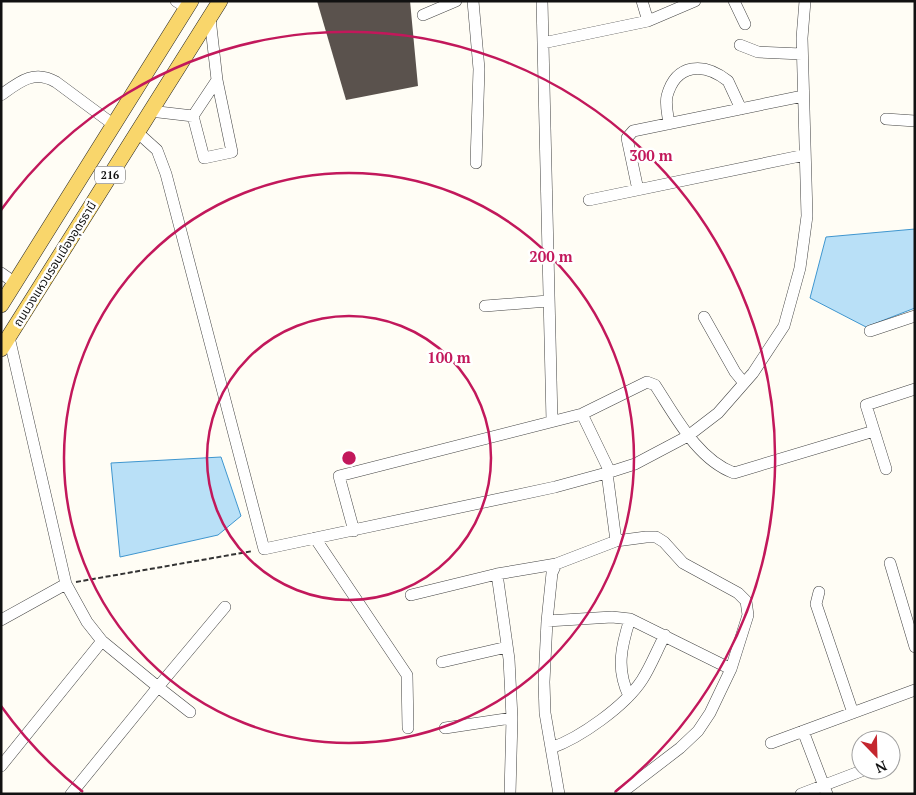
<svg xmlns="http://www.w3.org/2000/svg" width="916" height="795" font-family="'PT Serif','Noto Sans Thai',serif">
	<rect width="100%" height="100%" fill="#fffdf5"/>
	<path fill="#b9e0f7" stroke="#3f96cf" d="M915 229V308L866 327 810 298 826 237Z
		M221 457 241 516 218 535 120 557 111 463Z"/>
	<path fill="#5a524d" d="M317 1H410L418 86 346 100Z"/>
	<g fill="none" stroke-linecap="round" stroke-linejoin="round">
		<g stroke="#444" stroke-width="12">
			<path id="minor" d="M176 1 187 8
				M473 1 479 69 476 163
				M542 1 552 421
				M642 1 648 21
				M734 1 745 24
				M423 15 456 1
				M543 43 648 21 695 1
				M740 45 758 52 802 54
				M1 95C19 82 34 69 56 82L114 125
				M150 111 193 116 217 80 210 18
				M193 116 204 158 232 152 217 80
				M886 119 915 121
				M669 124C668 115 665 105 667 96 676 63 704 62 728 81L741 109
				M137 132 157 150 166 174 264 549 555 487 610 472 635 464 688 436 718 413 753 373 784 326 800 268 807 216 802 38 805 1
				M638 190 627 138 633 131 803 96
				M589 200 805 155
				M1 273 15 283
				M485 306 548 301
				M704 317 735 372 744 383
				M870 331 915 316
				M9 337 66 584 87 622 102 641
				M582 414 610 472
				M886 469 866 405 915 389
				M607 473 616 541
				M354 531 339 476 582 414 647 382 655 385C676 417 697 459 734 473L874 431
				M315 538 407 675 408 728
				M890 563 915 647
				M556 564 552 573 547 621 544 682 545 713 559 794
				M497 574 509 659 512 718 510 794
				M819 592 816 604 853 713
				M411 595 497 574 556 564 616 541 646 537H656L664 542 683 563 738 593 746 601 748 615 731 669 710 713 698 731 680 748 620 794
				M1 620 66 584
				M547 621 612 617 630 619 731 669
				M442 662 507 647
				M629 696C616 669 621 647 630 619
				M190 712 158 687 225 607
				M445 728 512 718
				M803 731 827 794
				M771 743 915 690
				M551 748C580 738 625 706 642 680 651 666 657 650 665 635
				M1 766 102 641 158 687 71 794
				M801 794 864 770"/>
		</g>
		<g stroke="#222" stroke-width="16">
			<path id="major" d="M1 305 191 1
				M1 349 220 1"/>
		</g>
		<path stroke="#333" stroke-width="2" stroke-dasharray="5 2.5" stroke-linecap="butt" d="M76 582 253 551"/>
		<use href="#minor" stroke="#fff" stroke-width="11"/>
		<use href="#major" stroke="#f9d66b" stroke-width="15"/>
	</g>
	<g fill="none" stroke="#c2185b" stroke-width="2.5">
		<circle cx="349" cy="458" r="142"/>
		<circle cx="349" cy="458" r="285"/>
		<path d="M83 792A427 427 0 0 1 1 706M1 210A427 427 0 1 1 615 792"/>
	</g>
	<g text-anchor="middle" stroke-width="5" stroke-linejoin="round" paint-order="stroke">
		<rect fill="#fff" stroke="#585858" stroke-width="1" x="95" y="166.5" width="30" height="17" rx="4"/>
		<g font-size="11" font-weight="bold" fill="#111">
			<text x="110" y="179">216</text>
		</g>
		<g font-size="12" fill="#111" stroke="#fff">
			<text transform="translate(55 264) rotate(-58)" y="4">ถนนวงแหวนรอบเมืองอุดรธานี</text>
		</g>
	</g>
	<circle cx="349" cy="458" r="8" fill="#c2185b" stroke="#fff" stroke-width="2.5"/>
	<g font-size="15" text-anchor="middle" font-weight="bold" fill="#c2185b" stroke="#fff" stroke-width="5" stroke-linejoin="round" paint-order="stroke">
		<text x="651" y="161">300 m</text>
		<text x="551" y="262">200 m</text>
		<text x="449" y="363">100 m</text>
	</g>
	<rect width="916" height="795" fill="none" stroke="#111111" stroke-width="5"/>
	<g transform="translate(876 755) rotate(157)"><circle r="24" fill="#ffffff" stroke="#a0a0a0"/>
	<path d="M0-4L9 19L0 12L-9 19Z" fill="#c4262e"/>
	<text y="-8" font-size="14" font-weight="bold" text-anchor="middle" fill="#111111">N</text>
	</g>
</svg>
